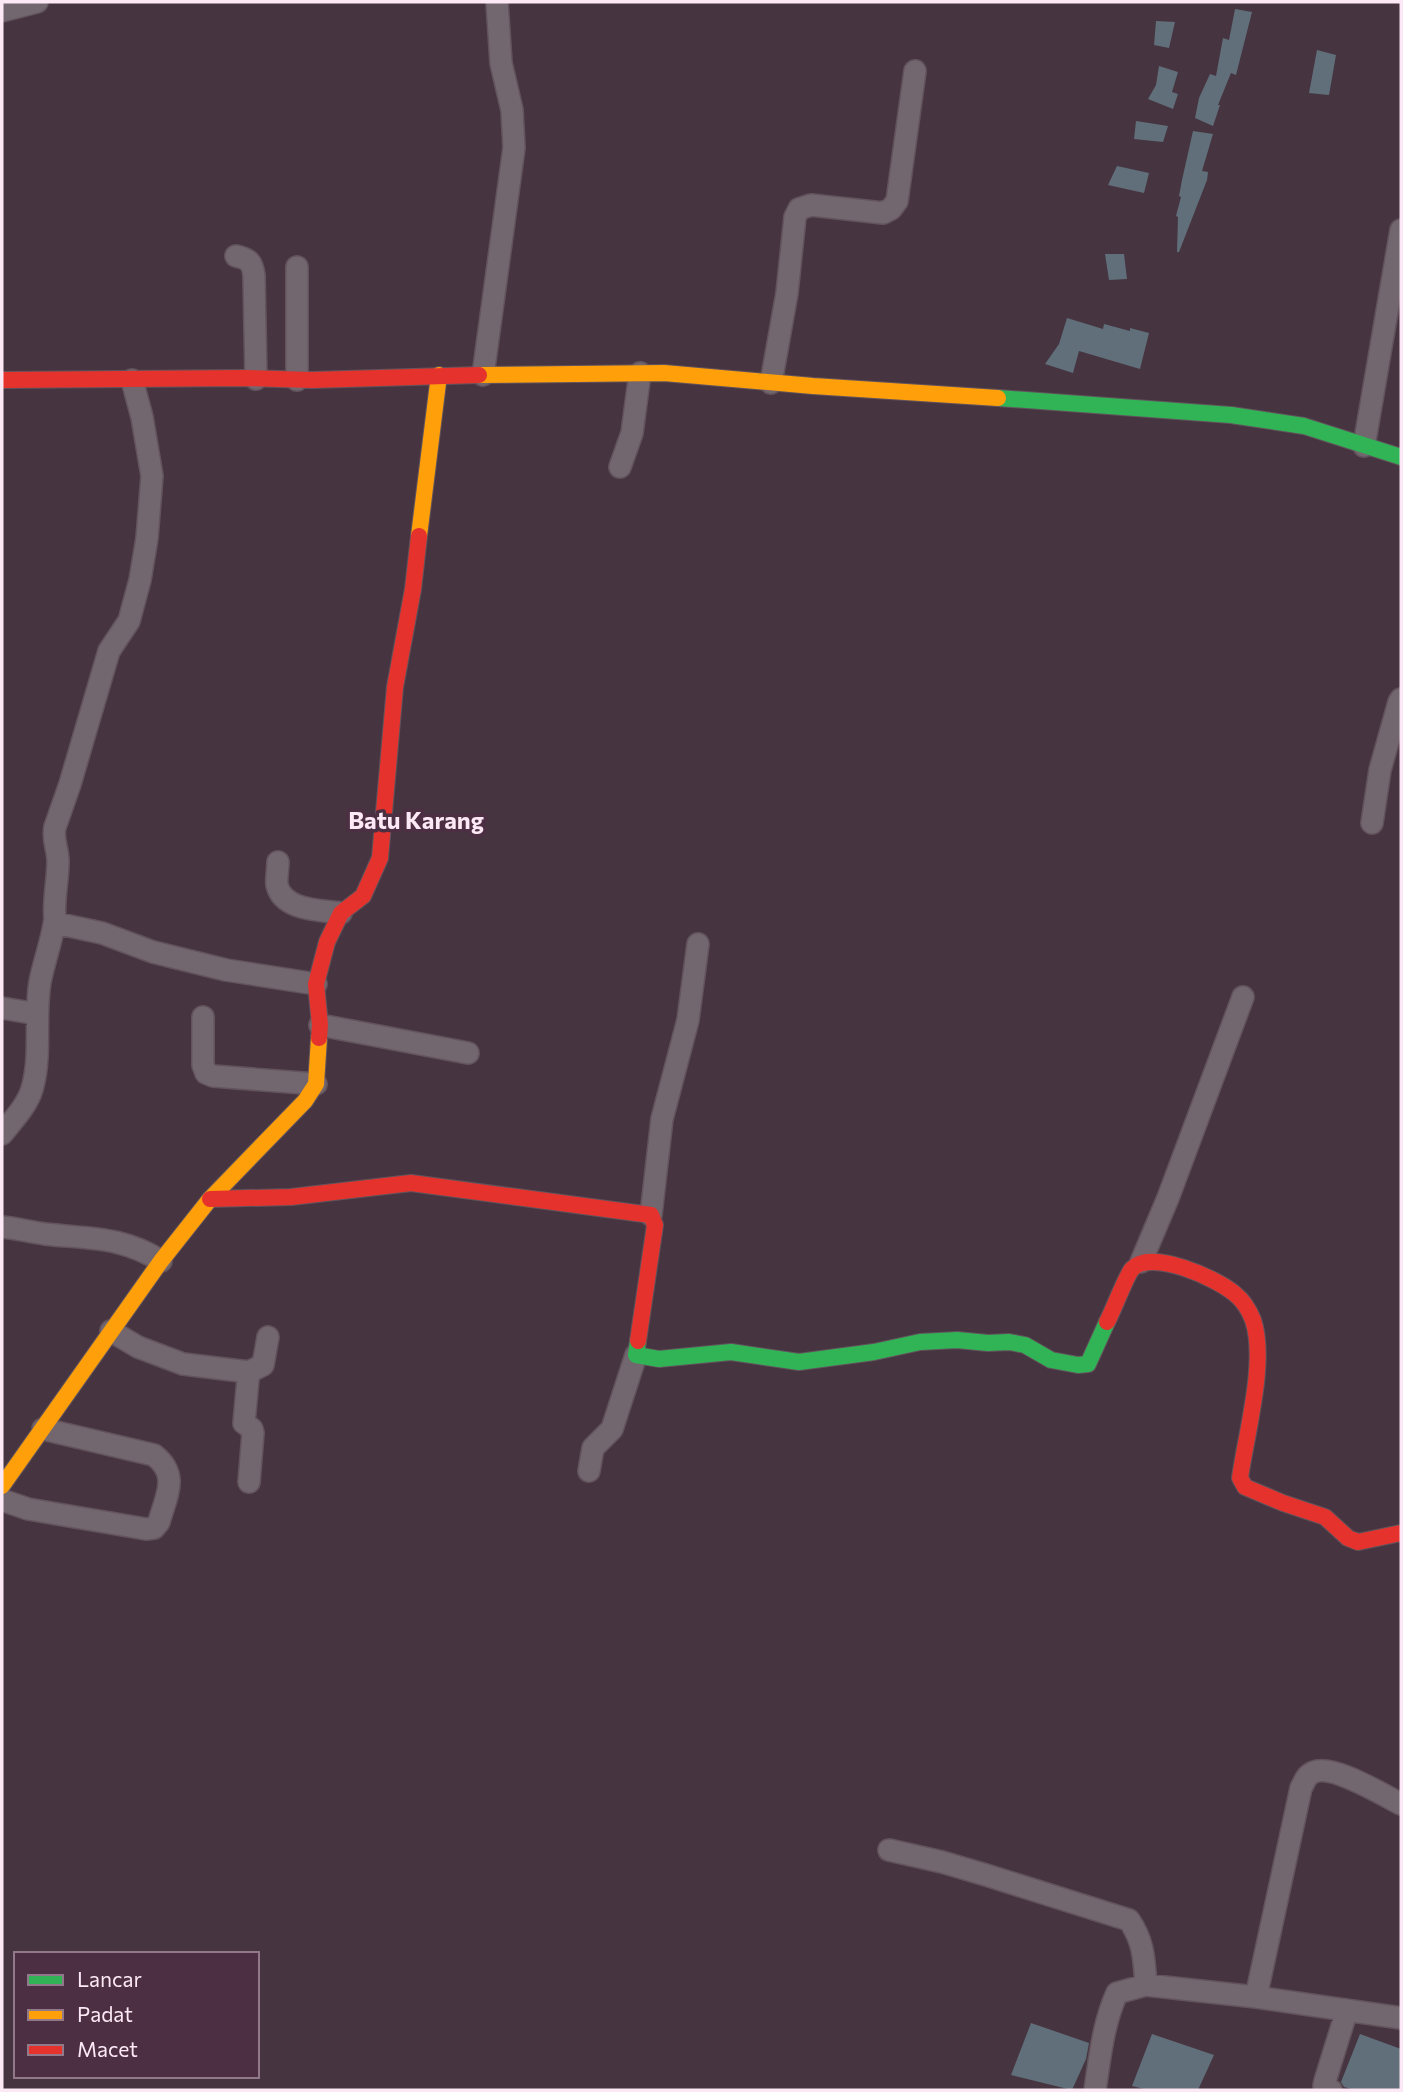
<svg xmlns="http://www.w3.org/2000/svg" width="1403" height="2092" font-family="Commissioner,sans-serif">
	<rect width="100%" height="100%" fill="#463540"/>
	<path fill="#606f7a" d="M1235 9 1252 12 1236 75 1231 73 1218 105H1220L1213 126 1195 118 1199 98 1210 74 1216 76 1223 38 1229 40Z
		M1156 21 1175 22 1169 48 1154 45Z
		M1317 50 1336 55 1329 95 1309 93Z
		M1159 66 1178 72 1172 92 1178 94 1173 109 1148 99 1156 85Z
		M1136 121 1168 126 1163 142 1134 139Z
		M1193 131 1213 134 1202 171 1208 172 1207 180 1179 252H1177L1178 217 1176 216 1181 197 1179 196 1182 180Z
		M1117 166 1149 173 1144 193 1108 185Z
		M1105 254H1124L1127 279 1109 280Z
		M1067 318 1103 329 1104 324 1130 331V328L1149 333 1140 369 1079 351 1073 373 1045 364 1059 344Z
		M1031 2023 1089 2043 1086 2059 1072 2090 1011 2075Z
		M1152 2034 1214 2055 1198 2090H1148L1132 2086Z
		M1360 2034 1401 2049V2090H1355L1344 2087 1341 2082Z"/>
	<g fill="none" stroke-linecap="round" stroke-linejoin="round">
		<g stroke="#62535c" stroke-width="24">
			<path id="street" d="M2 11 37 2
				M236 256C249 259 252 262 254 275L256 379
				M297 267V380
				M483 375 514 148 512 110 501 63 497 2
				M132 380 142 417 152 476 147 538 140 580 129 621 109 651 70 784 55 827C52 839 58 849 58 861 58 881 53 900 55 919L60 924 102 933 153 952 226 970 316 984
				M771 383 787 293 795 217 799 209 811 205 883 213 891 209 897 201 915 71
				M1364 446 1401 230
				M620 467 632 433 640 373
				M1372 823 1380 770 1399 702 1401 699
				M278 862C278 869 276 879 277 885 283 911 321 910 341 913
				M2 1008 37 1014
				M203 1017V1065L206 1073 213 1076 316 1084
				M320 1025 468 1053
				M2 1134C12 1121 27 1106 32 1089 42 1055 34 1017 40 982 44 961 52 941 55 919
				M651 1215 662 1119 688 1020 698 944
				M2 1227C16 1228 30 1232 45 1234 89 1239 122 1236 161 1261
				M1141 1262 1168 1198 1243 997
				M111 1331 138 1347 183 1364 249 1372
				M589 1471 593 1448 612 1429 636 1355
				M249 1482 253 1433 252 1429 244 1423 248 1379 249 1372 263 1365 268 1337
				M2 1500 28 1509 146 1529 154 1528 159 1522C166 1496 180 1475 154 1455L43 1429
				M889 1850 942 1862 986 1875 1129 1920C1144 1942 1144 1959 1146 1985
				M1256 1997 1301 1788C1305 1781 1306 1775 1314 1772 1333 1764 1383 1795 1401 1804
				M1095 2090C1100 2057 1103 2024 1117 1993L1146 1985 1256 1997 1401 2018
				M1331 2090 1324 2086 1325 2081 1347 2010"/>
		</g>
		<g stroke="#62535c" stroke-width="18">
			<path id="fast" d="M998 398 1231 415 1304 426 1401 457
				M638 1341 636 1355 659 1359 731 1352 799 1362 874 1352 920 1342 957 1340 988 1343 1009 1342 1025 1345 1051 1360 1078 1365 1088 1364 1107 1322"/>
		</g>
		<g stroke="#62535c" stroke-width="18">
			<path id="slow" d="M479 375 664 373 813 386 998 398
				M419 536 439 375
				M2 1486 161 1261 210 1199 305 1101 316 1084 319 1038"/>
		</g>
		<g stroke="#62535c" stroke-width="18">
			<path id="jam" d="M2 380 245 378 312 380 479 375
				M319 1038 320 1025 316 984 327 942 341 913 363 896 380 858 395 687 413 589 419 536
				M210 1199 291 1197 411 1183 651 1215 655 1225 638 1341
				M1107 1322C1113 1311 1126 1276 1132 1269 1151 1248 1218 1279 1235 1294 1244 1301 1249 1310 1253 1320 1267 1361 1246 1434 1240 1478L1245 1487 1283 1503 1325 1517 1348 1538 1358 1542 1401 1533"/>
		</g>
		<use href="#street" stroke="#73676f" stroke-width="21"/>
		<use href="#fast" stroke="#30b455" stroke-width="16"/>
		<use href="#slow" stroke="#ff9f0a" stroke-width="16"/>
		<use href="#jam" stroke="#e5322d" stroke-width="16"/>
	</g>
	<g text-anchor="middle" stroke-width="7" stroke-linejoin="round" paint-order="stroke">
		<g font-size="24" font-weight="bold" fill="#fce9f5" stroke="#4c2f43">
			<text x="416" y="829">Batu Karang</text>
		</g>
	</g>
	<rect width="1403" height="2092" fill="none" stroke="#fce9f5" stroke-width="7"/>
	<rect x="14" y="1952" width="245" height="126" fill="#4c2f43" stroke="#92798a" stroke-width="2"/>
	<rect x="28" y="1975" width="35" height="10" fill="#30b455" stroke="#92798a" stroke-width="2"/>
	<text x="77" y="1987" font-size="21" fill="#fce9f5">Lancar</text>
	<rect x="28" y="2010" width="35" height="10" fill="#ff9f0a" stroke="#92798a" stroke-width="2"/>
	<text x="77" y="2022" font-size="21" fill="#fce9f5">Padat</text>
	<rect x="28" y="2045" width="35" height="10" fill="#e5322d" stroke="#92798a" stroke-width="2"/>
	<text x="77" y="2057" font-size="21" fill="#fce9f5">Macet</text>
</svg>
